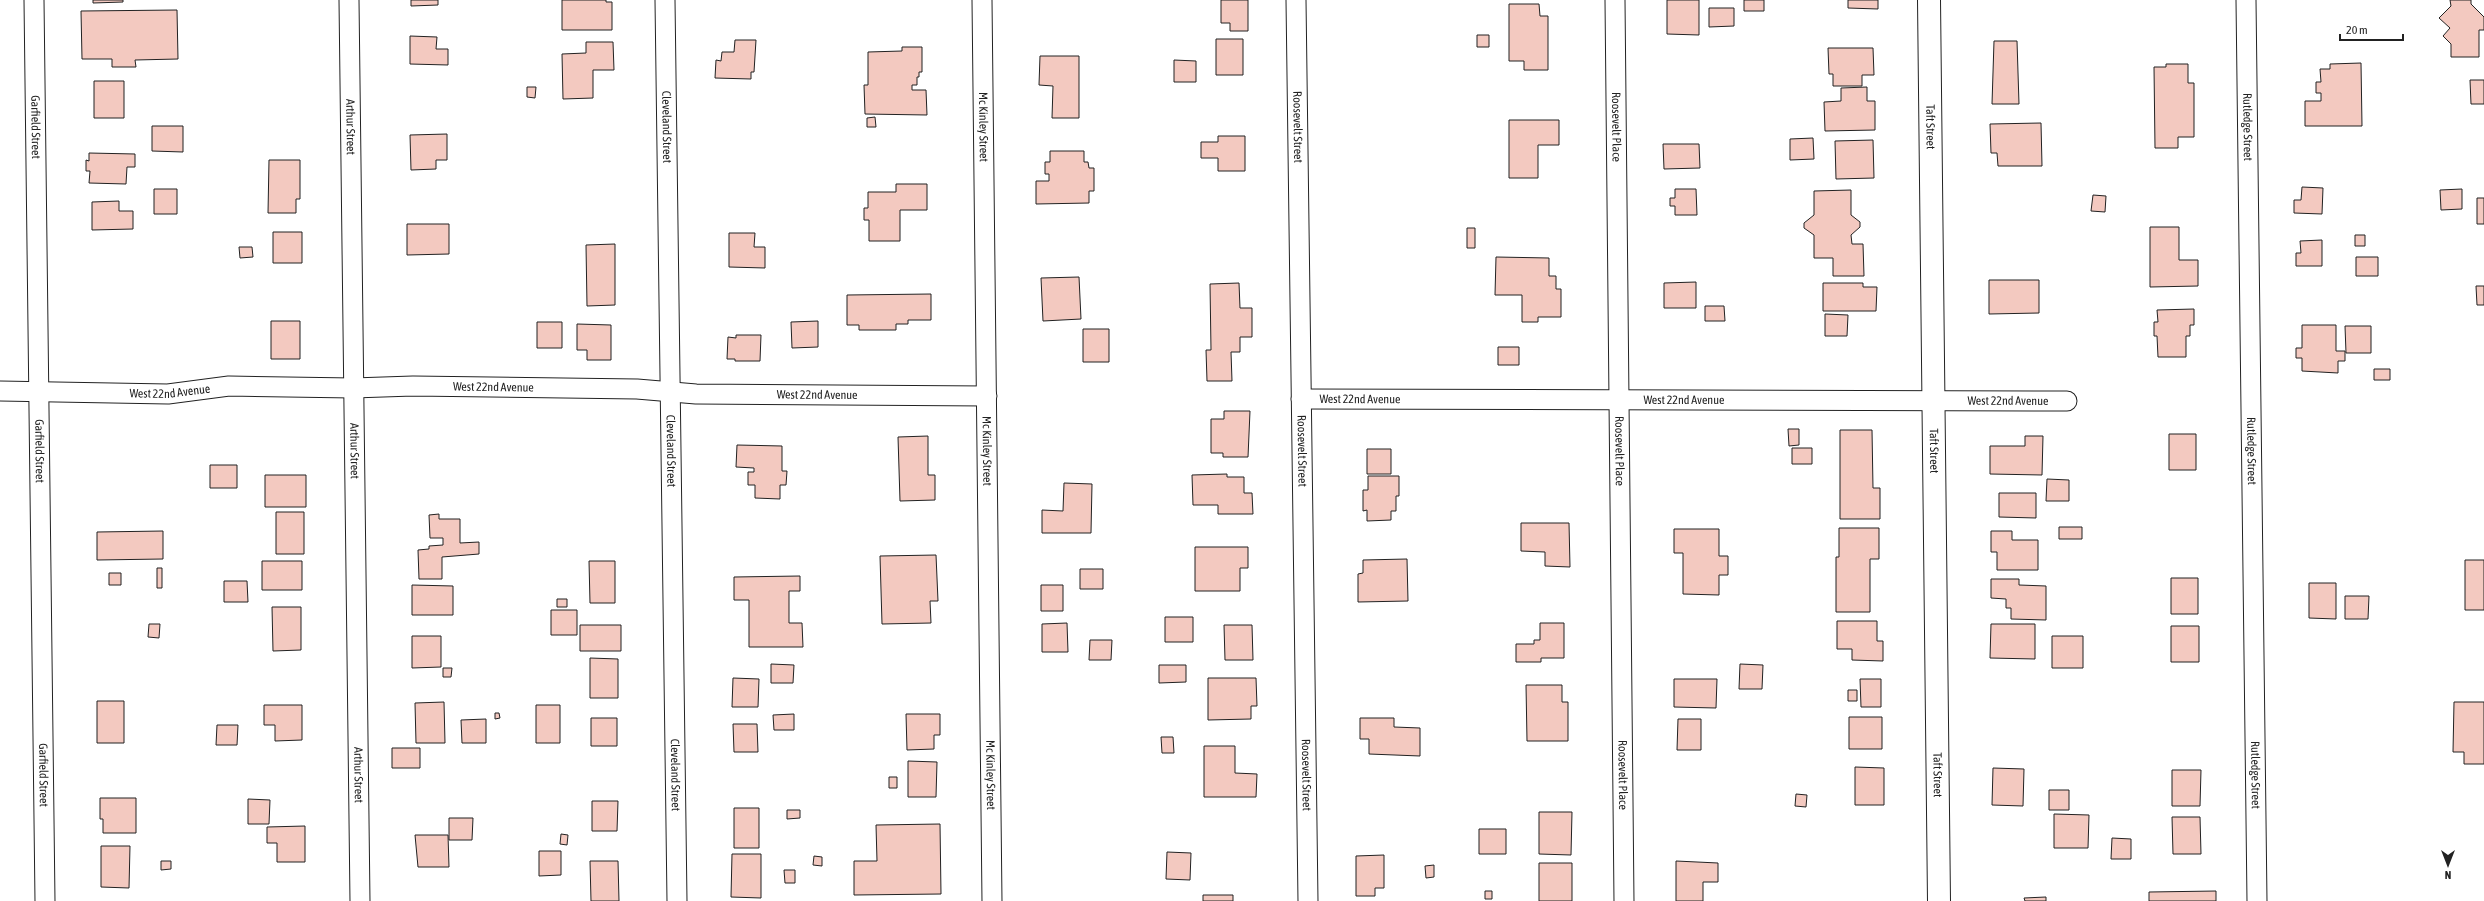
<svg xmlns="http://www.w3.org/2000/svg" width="2484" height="901" font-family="'Asap Condensed',sans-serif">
	<rect width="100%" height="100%" fill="#fff"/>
	<path fill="#f3c9c0" stroke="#222" d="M93 0H123V2L93 3Z
		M411 0H438V5L411 6Z
		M562 0H606V2H612V30H562Z
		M1221 0H1248V31H1230V23H1221Z
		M1667 0H1699V35L1667 34Z
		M1744 0H1764V11H1744Z
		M1848 0H1878V9L1848 8Z
		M2450 0H2471V4L2484 17V30H2479V57H2451V44L2443 36 2450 28 2439 18 2451 6Z
		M1509 4H1539L1540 16H1548V70H1524V61H1509Z
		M1709 8H1734V26L1709 27Z
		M177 10 178 59 135 60 136 67H112V59H82L81 11Z
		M1477 35H1489V47H1477Z
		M410 36 437 37 436 49H448V65L410 64Z
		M1216 39H1243V75H1216Z
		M735 40H756L754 72H751V79L715 78 716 60 721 61 722 52H734Z
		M1994 41H2017L2019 104H1992Z
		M586 42H613L614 70H593V98L563 99 562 54 586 53Z
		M902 47H922V72H919V77H917V85H912V90H926L927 115 865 114 864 85H868V52L902 51Z
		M1828 48H1873L1874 75H1862V86H1833V74H1829Z
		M1040 56H1079V118H1052L1053 86 1039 85Z
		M1174 60 1196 61V82H1174Z
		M2361 63 2362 126H2305V101H2321V93H2316V82H2321L2320 69H2330V64Z
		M2166 64H2188V83H2194V137H2178V148H2155L2154 67H2166Z
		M2470 80H2484V104H2471Z
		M94 81H124V118H94Z
		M527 87H536L535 98 527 97Z
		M1867 87V101H1875V130L1825 131 1824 102 1841 101V88Z
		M875 117 876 127H867V118Z
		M1509 120H1559V145H1538V178H1509Z
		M2041 123 2042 166H1998L1997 153H1991L1990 124Z
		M152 126H183V152L152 151Z
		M447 134V160H436V169L411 170 410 135Z
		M1218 136H1245V171H1218V158H1201V142H1218Z
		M1813 138 1814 159 1790 160V139Z
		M1873 140 1874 178 1836 179 1835 141Z
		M1663 144H1699L1700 168 1664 169Z
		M1050 151H1084V162H1088L1089 168H1094V191H1089V203L1036 204V181H1049V174H1045V162H1050Z
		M89 153 135 154V167H127L126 184 89 183 90 171H86V160L89 161Z
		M269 160H300V199H296V213H268Z
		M896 184H927V210H900V241H869V220H864V208H868V192H896Z
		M2302 187 2323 188 2322 214 2294 213V200H2301Z
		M154 189H177V214H154Z
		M1675 189H1696L1697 215H1675V206H1670V198H1675Z
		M2462 189V209L2441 210 2440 190Z
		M1851 190V215L1860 222V227L1851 235 1852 244H1863L1864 276H1833V258H1814V235L1804 228V223L1814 215V191Z
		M2093 195 2106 196 2105 212 2091 211Z
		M2477 198H2484V224H2477Z
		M119 201V211H133V229L92 230V202Z
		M407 224H449V254L407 255Z
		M2150 227H2179V260H2198V286L2150 287Z
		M1467 228H1475V248H1467Z
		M273 232H302V263H273Z
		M729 233H755L754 247H765V268L729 267Z
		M2355 235H2365V246H2355Z
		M2322 240V266H2296V253H2301L2300 241Z
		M615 244V305L587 306 586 245Z
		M239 247H252L253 257 240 258Z
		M1496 257 1549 258V276H1556V289H1561V317H1538V322H1522V295H1495Z
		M2356 257H2378V276H2356Z
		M1079 277 1081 319 1043 321 1041 278Z
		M1989 280H2039V313L1989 314Z
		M1696 282V308H1664V283Z
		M1239 283 1240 308H1252V337H1240V352H1231L1232 381H1207L1206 350H1211L1210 284Z
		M1823 283H1863V287H1877L1876 311H1823Z
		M2476 286H2484V305H2477Z
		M931 294V320H908V324H896V330H859V325H847V295Z
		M1705 306H1724L1725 321H1705Z
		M2194 309V325H2190V336H2186V357H2158L2157 336H2154V322H2158L2157 310Z
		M1825 314 1848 315 1847 336H1825Z
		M271 321H300V359H271Z
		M818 321V347L792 348 791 322Z
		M537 322H562V348H537Z
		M577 324 611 325V360H587V350H577Z
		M2302 325H2336V351H2345V361H2338V373L2302 371V358H2296V348H2302Z
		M2345 326H2371V353H2346Z
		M1083 329H1109V362H1083Z
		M736 335H761L760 361H735V359H727L728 337 736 338Z
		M1498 347H1519V365H1498Z
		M2374 369H2390V380H2374Z
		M1224 411H1250L1248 457H1223V453H1211V419H1224Z
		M1788 429H1799V445L1789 446Z
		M1840 430H1872L1873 488H1880V519H1840Z
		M2169 434H2196V470H2169Z
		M928 436V475H935V500L900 501 898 437Z
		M2025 436H2043L2042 475 1990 474V446H2025Z
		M737 445 782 446V471H787L786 485H780V499L755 498V485H748V472H754V468L736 467Z
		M1792 448H1812V464H1792Z
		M1367 449H1391V474H1367Z
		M210 465H237V488H210Z
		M1227 474V477H1244V493H1252L1253 514H1218V505H1193L1192 475Z
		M265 475H306V507H265Z
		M1368 476H1399V496H1396V511H1391V520L1367 521V510L1363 511V490H1368Z
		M2047 479 2069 480V501H2046Z
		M1064 483 1092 484 1091 533H1042V510L1063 511Z
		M1999 493H2036V518L1999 517Z
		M276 512H304V554H276Z
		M439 514V519H460V543L479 542V554L442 557V579H419L418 550 429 549V546L443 545V538H430L429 515Z
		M1521 523H1569L1570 567 1545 566V552L1521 551Z
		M2059 527H2082V539H2059Z
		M1839 528H1879V559H1870V612H1836V557H1839Z
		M1674 529H1719V556H1728V575H1719V595L1683 594V553H1674Z
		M163 531V559L97 560V532Z
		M1991 531H2012V540H2038V570H1997V552H1991Z
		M1195 547H1248V568H1240V591H1195Z
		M936 555 938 601H930L931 623 882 624 880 556Z
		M1407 559 1408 601 1358 602V574L1363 573V560Z
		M2465 560H2484V610H2465Z
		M262 561H302V590H262Z
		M589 561H615V603H590Z
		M157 568H162V588H157Z
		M1080 569H1103V589H1080Z
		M109 573H121V585H109Z
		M800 576V591H789V623H802L803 647H749V600H734V577Z
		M2171 578H2198V614H2171Z
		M1991 579H2019V585L2046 586V620L2011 619V608H2006V599L1991 598Z
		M224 581H247L248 602H224Z
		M2309 583H2336V619L2309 618Z
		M412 585 453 586V615H412Z
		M1041 585H1063V611H1041Z
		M2345 596H2369L2368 619H2345Z
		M557 599H567V607H557Z
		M272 607H301V650L273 651Z
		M551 610H577V635H551Z
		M1165 617H1193V642H1165Z
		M1837 621H1877V641H1883V661L1852 660V649H1837Z
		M1067 623 1068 652H1042V624Z
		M1540 623H1564V658H1541V662H1516V644H1534V640H1540Z
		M149 624H160L159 638 148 637Z
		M1991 624H2035V659L1990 658Z
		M580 625H621V651H580Z
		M1224 625H1252L1253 660H1225Z
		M2171 626H2199V662H2171Z
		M412 636H441V667L412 668Z
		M2052 636H2083V668H2052Z
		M1090 640H1112L1111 660H1089Z
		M590 658 618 659V698H590Z
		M771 664 794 665 793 683H771Z
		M1740 664 1763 665 1762 689H1739Z
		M1159 665H1186V682L1159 683Z
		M443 668H452L451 677H443Z
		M733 678 759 679 758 707H732Z
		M1208 678H1256L1257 706H1251V719L1208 720Z
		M1674 679H1717L1716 708 1674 707Z
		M1860 679H1881V707H1861Z
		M1526 685H1562V702H1568V741H1527Z
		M1848 690H1857V701H1848Z
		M97 701H124V743H97Z
		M444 702 445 743H416L415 703Z
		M2454 702H2484V764H2464V752H2453Z
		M264 705H302V740L275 741V725H264Z
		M536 705H560V743H536Z
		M495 713H499L500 718 495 719Z
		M794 714V730H774L773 715Z
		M906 714H940V735H934V749L907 750Z
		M1849 717H1882V749H1849Z
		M591 718H617V746H591Z
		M1360 718H1394V727L1420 728V756L1369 754V739H1360Z
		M486 719V743H462L461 720Z
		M1678 719H1701V750H1677Z
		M733 724H757L758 752H734Z
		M217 725H238L237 745H216Z
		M1161 737H1173L1174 753H1162Z
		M1204 746H1235V773L1257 774 1256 797H1204Z
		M392 748H420V768H392Z
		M908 761 937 762 936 797H908Z
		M1855 767 1884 768V805H1855Z
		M1993 768 2024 769 2023 806 1992 805Z
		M2172 770H2201L2200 806H2172Z
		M889 777H897V788H889Z
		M2049 790H2069V810H2049Z
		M1796 794 1807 795 1806 807 1795 806Z
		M100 798H136V833H103V819H100Z
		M248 799 270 800 269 824H248Z
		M592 801H618L617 831H592Z
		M734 808H759V848H734Z
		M787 810H800V818L787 819Z
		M1539 812H1572L1571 855 1539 854Z
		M2054 814 2089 815 2088 848H2054Z
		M2172 817H2200L2201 854H2173Z
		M449 818H473L472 840H449Z
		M940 824 941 894 854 895V861H877L876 825Z
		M305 826V862H277V843H267V827Z
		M1479 829H1506V854H1479Z
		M561 834 568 835 567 845 560 844Z
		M415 835H448L449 867H418Z
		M2112 838 2131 839V859H2111Z
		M101 846H130L129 888 101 887Z
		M539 851H561V875L539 876Z
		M1167 852 1191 853 1190 880 1166 879Z
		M732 854H761V898L731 897Z
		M1384 855V888H1375V896H1356V856Z
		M814 856 822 857V866L813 865Z
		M161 861H171V869L161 870Z
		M590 861H618L619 901H591Z
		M1676 861 1718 863V882H1703V901H1676Z
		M1539 863H1572V901H1539Z
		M1434 865V877L1426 878 1425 866Z
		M784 870H795V883H785Z
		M1485 891H1492V899H1485Z
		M2216 891V901H2149V892Z
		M1203 895H1233V901H1203Z
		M2046 897V901H2025L2024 898Z"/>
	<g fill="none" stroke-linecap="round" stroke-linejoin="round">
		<g stroke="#222" stroke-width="21">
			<g id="street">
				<path id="s1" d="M34 0 45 901"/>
				<path id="s2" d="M349 0 360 901"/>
				<path id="s3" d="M665 0 677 901"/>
				<path id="s4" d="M982 0 992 901"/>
				<path id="s5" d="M1296 0 1308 901"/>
				<path id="s6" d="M1615 0 1624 901"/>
				<path id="s7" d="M2246 0 2257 901"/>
				<path id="s8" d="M0 391 168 394 229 386 353 388 413 386 637 389 696 394 987 396"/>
				<path id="s9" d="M1301 399 2067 401"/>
			</g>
		</g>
		<g stroke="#222" stroke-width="24">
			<g id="secondary">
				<path id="s10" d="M1929 0 1939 901"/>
			</g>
		</g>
		<use href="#street" stroke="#fff" stroke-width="19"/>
		<use href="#secondary" stroke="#fff" stroke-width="22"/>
	</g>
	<g text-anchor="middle" stroke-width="3" stroke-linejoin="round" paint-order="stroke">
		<g font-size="12" fill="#222" stroke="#fff">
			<text dy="4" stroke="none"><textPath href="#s1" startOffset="127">Garfield Street</textPath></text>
			<text dy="4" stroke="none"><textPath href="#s2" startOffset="127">Arthur Street</textPath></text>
			<text dy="4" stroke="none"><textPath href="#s3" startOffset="127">Cleveland Street</textPath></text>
			<text dy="4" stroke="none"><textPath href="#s4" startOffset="127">Mc Kinley Street</textPath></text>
			<text dy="4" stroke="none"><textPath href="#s5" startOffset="127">Roosevelt Street</textPath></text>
			<text dy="4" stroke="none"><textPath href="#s6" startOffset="127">Roosevelt Place</textPath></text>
			<text dy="4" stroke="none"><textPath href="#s10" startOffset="127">Taft Street</textPath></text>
			<text dy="4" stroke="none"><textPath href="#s7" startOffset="127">Rutledge Street</textPath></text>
			<text dy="4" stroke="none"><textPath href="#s8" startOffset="494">West 22nd Avenue</textPath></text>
			<text dy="4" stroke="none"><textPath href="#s8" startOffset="170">West 22nd Avenue</textPath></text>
			<text dy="4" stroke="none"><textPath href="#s8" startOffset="818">West 22nd Avenue</textPath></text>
			<text dy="4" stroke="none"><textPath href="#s9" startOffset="59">West 22nd Avenue</textPath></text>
			<text dy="4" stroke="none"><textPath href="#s9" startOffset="383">West 22nd Avenue</textPath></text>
			<text dy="4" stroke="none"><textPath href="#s9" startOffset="707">West 22nd Avenue</textPath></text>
			<text dy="4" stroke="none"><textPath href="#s4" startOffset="451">Mc Kinley Street</textPath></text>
			<text dy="4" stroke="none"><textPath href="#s6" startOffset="451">Roosevelt Place</textPath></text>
			<text dy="4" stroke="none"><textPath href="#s1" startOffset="451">Garfield Street</textPath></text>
			<text dy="4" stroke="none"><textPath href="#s2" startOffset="451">Arthur Street</textPath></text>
			<text dy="4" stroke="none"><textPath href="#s3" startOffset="451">Cleveland Street</textPath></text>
			<text dy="4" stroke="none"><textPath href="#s5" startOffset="451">Roosevelt Street</textPath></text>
			<text dy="4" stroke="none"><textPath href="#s10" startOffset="451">Taft Street</textPath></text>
			<text dy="4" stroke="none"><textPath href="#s7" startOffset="451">Rutledge Street</textPath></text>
			<text dy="4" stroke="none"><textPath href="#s1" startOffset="775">Garfield Street</textPath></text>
			<text dy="4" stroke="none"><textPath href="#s2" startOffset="775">Arthur Street</textPath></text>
			<text dy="4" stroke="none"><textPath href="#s3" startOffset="775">Cleveland Street</textPath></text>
			<text dy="4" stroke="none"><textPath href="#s4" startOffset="775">Mc Kinley Street</textPath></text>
			<text dy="4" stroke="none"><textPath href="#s5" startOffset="775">Roosevelt Street</textPath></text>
			<text dy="4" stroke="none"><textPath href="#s6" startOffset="775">Roosevelt Place</textPath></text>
			<text dy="4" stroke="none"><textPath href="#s10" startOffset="775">Taft Street</textPath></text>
			<text dy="4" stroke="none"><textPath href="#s7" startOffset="775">Rutledge Street</textPath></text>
		</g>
	</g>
	<g transform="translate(2448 865) rotate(180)" stroke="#ffffff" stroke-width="3" paint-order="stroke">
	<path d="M0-3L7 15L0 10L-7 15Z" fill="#222222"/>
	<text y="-6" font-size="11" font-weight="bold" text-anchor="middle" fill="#222222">N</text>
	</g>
	<path d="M2340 34v6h63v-6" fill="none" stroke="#222222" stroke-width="2"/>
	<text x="2346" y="34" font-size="12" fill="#222222" stroke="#ffffff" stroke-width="3" paint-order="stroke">20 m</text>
</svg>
